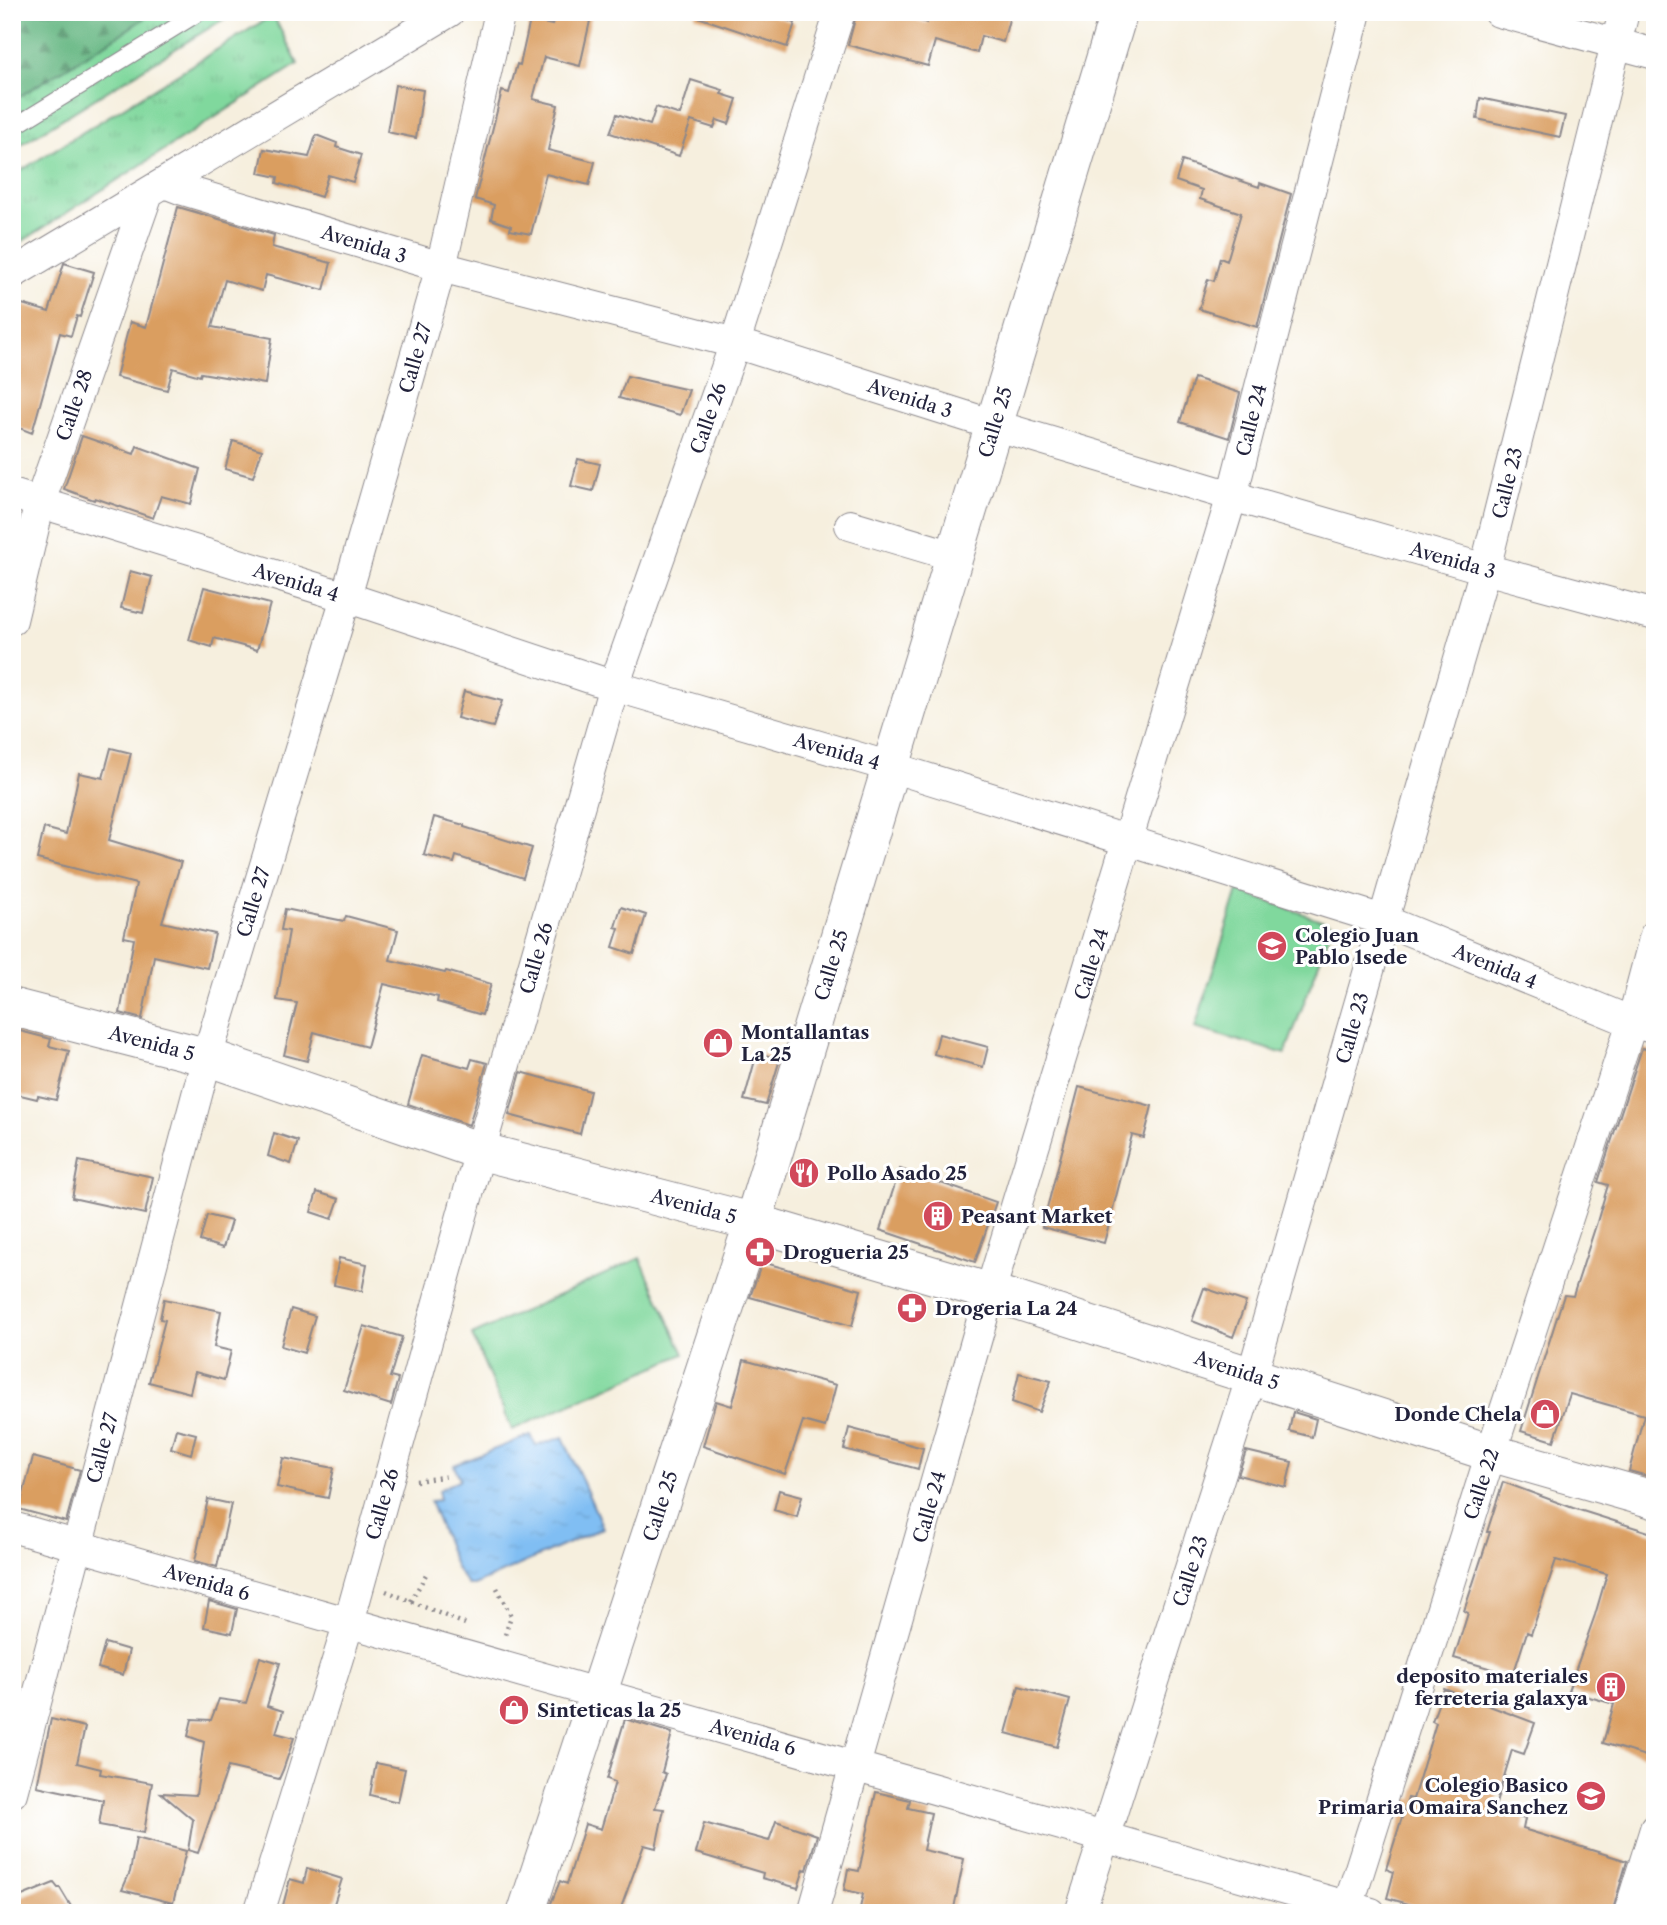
<svg xmlns="http://www.w3.org/2000/svg" width="1667" height="1925" font-family="'Libre Caslon Text',serif">
	<defs>
		<pattern id="grass-tufts" width="24" height="20" patternUnits="userSpaceOnUse" patternTransform="scale(1.75)"><rect width="24" height="20" fill="#80d89d"/><path d="M3 7l-1-3M5 7V3M7 7l1-3M15 17l-1-3M17 17v-4M19 17l1-3" fill="none" stroke="#6eb988"/></pattern>
		<pattern id="forest-firs" width="22" height="20" patternUnits="userSpaceOnUse" patternTransform="scale(1.75)"><rect width="22" height="20" fill="#68b884"/><path d="M5 1l3.5 6h-7zM16 11l3.5 6h-7z" fill="#55956d"/></pattern>
		<pattern id="water-ripples" width="26" height="14" patternUnits="userSpaceOnUse" patternTransform="scale(1.75)"><rect width="26" height="14" fill="#80bef3"/><path d="M2 4q2-2 4 0t4 0M15 11q2-2 4 0t4 0" fill="none" stroke="#6ea3d1"/></pattern>
	</defs>
	<rect width="100%" height="100%" fill="#fff"/>
	<filter id="ink" filterUnits="userSpaceOnUse"><feTurbulence type="fractalNoise" baseFrequency=".0143" numOctaves="2"/><feDisplacementMap in="SourceGraphic" scale="14" xChannelSelector="R" yChannelSelector="G"/><feConvolveMatrix kernelMatrix="1 2 1 2 8 2 1 2 1" color-interpolation-filters="sRGB"/></filter>
	<filter id="wash" filterUnits="userSpaceOnUse"><feTurbulence type="fractalNoise" baseFrequency=".00686" numOctaves="4" result="noise"/><feDisplacementMap in="SourceGraphic" scale="28" xChannelSelector="R" yChannelSelector="G"/><feGaussianBlur stdDeviation="1.57" result="paint"/><feColorMatrix in="noise" values="0 0 0 0 0 0 0 0 0 0 0 0 0 0 0 0 0 1.4 0 .05"/><feComposite in="paint" operator="in"/></filter>
	<g filter="url(#wash)">
		<rect width="100%" height="100%" fill="#f6efde"/>
		<path fill="url(#grass-tufts)" stroke="#517d6c" stroke-width="2" d="M12 12H235L12 150Z
			M273 15 298 64 12 248V176Z"/>
		<path fill="url(#forest-firs)" stroke="#456d60" stroke-width="2" d="M12 12H153L124 32 12 101Z"/>
		<path fill="#80d89d" stroke="#517d6c" stroke-width="2" d="M1238 891 1333 924 1285 1054 1195 1028Z
			M640 1258 684 1354 512 1430 472 1335Z"/>
		<path fill="url(#water-ripples)" stroke="#517097" stroke-width="2" d="M531 1435 536 1446 563 1437 603 1528 474 1585H468L456 1568 430 1501 439 1500V1490L460 1479 454 1465Z"/>
		<g id="blocks">
			<path fill="#da9e61" d="M555 12H592L580 66 544 57 533 99 558 105 548 150 595 162 589 185 546 174 531 234 510 230 511 226 491 219 494 205 475 199 502 91 509 93 517 64 520 65 530 20 552 25Z
				M696 12H762L795 23 787 47 695 16Z
				M857 12H889L927 23 928 12H1011L1003 42 981 36 977 53 935 41 928 66 848 45Z
				M691 80 723 90 721 94 737 99 729 124 717 120 714 128 691 121 679 156 610 133 617 114 650 125 656 107 680 115Z
				M395 85 423 90 416 138 387 132Z
				M1480 98 1565 116 1560 137 1477 119Z
				M316 135 337 143 336 147 361 155 353 182 328 175 321 197 277 183 278 177 259 173 264 149 309 157Z
				M1182 161 1259 187 1260 183 1291 194 1257 327 1199 309 1208 279 1214 281 1220 258 1227 261 1241 213 1200 199 1202 190 1176 181Z
				M178 207 274 235 272 247 331 263 324 290 266 275 262 291 225 280 212 327 272 338 265 384 201 373 200 376 173 368 167 390 116 377 130 322 146 327Z
				M64 263 94 272 80 317 77 316 71 336 60 333 32 433 12 425V301L49 312Z
				M627 376 689 390 680 415 619 398Z
				M1194 378 1240 393 1229 438 1180 422Z
				M82 436 134 454 137 446 200 469 191 504 161 496 153 518 95 498 94 500 64 489Z
				M233 441 262 450 253 477 225 469Z
				M578 459 600 464 593 491 571 486Z
				M130 571 152 577 143 613 121 608Z
				M204 587 270 604 257 650 214 638 212 647 189 640Z
				M464 691 502 701 493 727 457 718Z
				M111 748 131 753 109 840 181 862 162 922 215 934 207 968 154 956 142 1019 120 1013 134 939 124 937 136 884 37 859 44 828 66 834 79 773 103 778Z
				M434 817 464 825V827L532 848 523 878 456 856 454 863 424 855Z
				M621 907 646 915 634 954 613 947 619 928 615 927Z
				M285 909 344 921 346 916 398 930 390 960 445 973 446 971 491 984 482 1015 437 1002 438 997 384 984 367 1047 314 1032 307 1061 284 1055 297 1003 277 1000 289 931 281 930Z
				M12 1029 51 1039 49 1046 69 1051 56 1100 38 1096 37 1099 12 1093Z
				M939 1034 988 1047 983 1067 934 1054Z
				M1642 1048 1655 1052V1478L1629 1471 1644 1415 1570 1394 1554 1441 1521 1431 1564 1295 1573 1296 1597 1222 1608 1185 1598 1182Z
				M757 1053 780 1059 766 1105 744 1100Z
				M422 1055 469 1068 472 1059 487 1063 469 1125 408 1104Z
				M521 1072 590 1091 580 1134 509 1115Z
				M1079 1087 1152 1106 1144 1138 1132 1135 1104 1243 1042 1227Z
				M274 1133 298 1141 291 1164 268 1156Z
				M79 1161 153 1177 145 1214 72 1198Z
				M900 1169 996 1202 975 1262 880 1230Z
				M317 1192 339 1199 332 1219 311 1212Z
				M207 1215 231 1221 223 1248 200 1241Z
				M339 1258 367 1264 362 1291 334 1285Z
				M762 1262 861 1290 852 1326 750 1297Z
				M1204 1288 1246 1302 1233 1337 1192 1321Z
				M164 1299 221 1311 214 1347 231 1351 224 1380 195 1372 190 1393 149 1382 165 1320 160 1319Z
				M291 1309 315 1316 304 1353 281 1346Z
				M364 1326 402 1337 390 1377 398 1379 391 1405 344 1390Z
				M744 1360 836 1385 825 1427 803 1421 785 1474 703 1446 716 1401 732 1406Z
				M1019 1373 1051 1381 1039 1412 1012 1402Z
				M1293 1412 1316 1419 1312 1437 1289 1431Z
				M849 1428 923 1448 918 1469 844 1449Z
				M176 1429 196 1434 191 1454 171 1448Z
				M1246 1451 1292 1462 1286 1487 1238 1475Z
				M33 1457 80 1470 66 1522 19 1509Z
				M283 1458 334 1468 328 1498 277 1487Z
				M1503 1482 1573 1508 1655 1534V1759L1603 1743 1614 1704 1568 1691 1595 1615 1607 1574 1556 1560 1531 1634 1527 1632 1513 1675 1454 1658 1468 1613 1464 1611 1490 1532H1487Z
				M779 1490 802 1496 797 1517 774 1510Z
				M208 1499 231 1504 217 1567 195 1561Z
				M209 1601 237 1609 232 1633 204 1627Z
				M105 1643 129 1650 123 1675 98 1668Z
				M260 1657 280 1663 267 1706 283 1711 276 1733 294 1738 283 1770 279 1779 228 1767 198 1853 188 1850 193 1820 161 1793 196 1795 204 1742 188 1736 192 1719 211 1720 219 1699 246 1703Z
				M1019 1686 1070 1700 1057 1747 1006 1733Z
				M1444 1689 1535 1723 1524 1754 1512 1750 1494 1810 1525 1819 1523 1829 1627 1861 1612 1913H1441L1387 1898 1394 1872 1386 1869 1408 1798 1413 1799 1436 1723 1432 1721Z
				M51 1719 85 1727 77 1763 101 1769 100 1774 152 1783 144 1833 99 1825 103 1800 37 1786Z
				M625 1719 672 1733 662 1772 666 1774 655 1808 664 1809 656 1848 644 1845 619 1913H567L550 1906 560 1881 567 1884 585 1824 601 1829 615 1782 607 1779Z
				M376 1763 405 1769 398 1802 370 1795Z
				M876 1792 910 1800 908 1808 931 1813 923 1850 964 1859 953 1913H859L863 1894 844 1890 848 1869 859 1871Z
				M776 1821 817 1835 807 1870 804 1869 798 1888 762 1878 763 1873 696 1853 704 1823 769 1841Z
				M136 1838 186 1851 173 1903 122 1890 130 1872Z
				M307 1868 342 1879 331 1913H281L290 1879 304 1883Z
				M54 1883 58 1888H60L75 1913H12V1900Z"/>
		</g>
	</g>
	<g filter="url(#ink)">
		<use href="#blocks" fill-opacity="0" stroke="#8c888c" stroke-width="2"/>
		<g fill="none" stroke-linecap="round" stroke-linejoin="round">
			<g stroke="#8c888c" stroke-width="18">
				<path id="service" d="M12 128 200 12"/>
			</g>
			<g stroke="#8c888c" stroke-width="32">
				<path id="minor" d="M1499 12 1655 54
					M165 183 183 190 441 267 735 343 994 425 1232 496 1485 569 1655 615
					M12 274 449 12
					M12 494 346 597 614 686 891 767 1383 920 1632 1022 1655 1029
					M850 525 954 556
					M12 620 40 502 148 193
					M12 1527 1371 1913
					M12 1793 207 1057 346 597 441 267 500 12
					M259 1913 349 1622 480 1151 614 686 735 343 840 12
					M813 1913 990 1292 1232 496 1356 12
					M1080 1913 1252 1375 1485 569 1624 12
					M1346 1913 1491 1453 1632 1022 1655 935
					M1629 1913 1655 1829"/>
			</g>
			<g stroke="#8c888c" stroke-width="39">
				<path id="tertiary" d="M12 1007 207 1057 480 1151 753 1222 990 1292 1491 1453 1655 1500
					M526 1913 753 1222 1119 12"/>
			</g>
			<path stroke="#8c888c" stroke-width="4.5" stroke-dasharray="2 5" stroke-linecap="butt" d="M416 1481 449 1476
				M497 1588 511 1616 505 1635 501 1636
				M386 1591 465 1624
				M411 1601 428 1571"/>
			<use href="#service" stroke="#fff" stroke-width="16"/>
			<use href="#minor" stroke="#fff" stroke-width="30"/>
			<use href="#tertiary" stroke="#fff" stroke-width="37"/>
		</g>
	</g>
	<defs>
		<g id="school-disc" transform="scale(1.575)"><circle r="9.5" fill="#d1495b" stroke="#fff"/><path d="M0-5L7-2L0 1L-7-2ZM-4 1L0 2.5L4 1V4Q0 6-4 4Z" fill="#fff"/></g>
		<g id="shop-disc" transform="scale(1.575)"><circle r="9.5" fill="#d1495b" stroke="#fff"/><path d="M-5-2.5h2.3a2.7 3.5 0 0 1 5.4 0H5L5.5 6h-11ZM-1.5-2.5h3a1.5 2.3 0 0 0-3 0Z" fill="#fff"/></g>
		<g id="restaurant-disc" transform="scale(1.575)"><circle r="9.5" fill="#d1495b" stroke="#fff"/><path d="M-5-6h1v4h1v-4h1v4h1v-4h1v5L-1.5 .5V6h-2V.5L-5-1ZM5-6V6H3V1.5H1.5Q1.5-4 5-6Z" fill="#fff"/></g>
		<g id="building-disc" transform="scale(1.575)"><circle r="9.5" fill="#d1495b" stroke="#fff"/><path d="M-4-6H4V6H1V3H-1V6H-4ZM-2.5-4.3h1.7v1.8h-1.7ZM.8-4.3h1.7v1.8H.8ZM-2.5-1h1.7V.8h-1.7ZM.8-1h1.7V.8H.8Z" fill="#fff"/></g>
		<g id="pharmacy-disc" transform="scale(1.575)"><circle r="9.5" fill="#d1495b" stroke="#fff"/><path d="M-2-6h4v4h4v4h-4v4h-4v-4h-4v-4h4Z" fill="#fff"/></g>
	</defs>
	<g fill-rule="evenodd">
		<use href="#school-disc" x="1272" y="946"/>
		<use href="#shop-disc" x="718" y="1043"/>
		<use href="#restaurant-disc" x="804" y="1173"/>
		<use href="#building-disc" x="938" y="1216"/>
		<use href="#pharmacy-disc" x="760" y="1252"/>
		<use href="#pharmacy-disc" x="912" y="1308"/>
		<use href="#shop-disc" x="1545" y="1414"/>
		<use href="#building-disc" x="1611" y="1687"/>
		<use href="#shop-disc" x="514" y="1710"/>
		<use href="#school-disc" x="1591" y="1796"/>
	</g>
	<g text-anchor="middle" stroke-width="6" stroke-linejoin="round" paint-order="stroke">
		<g font-size="19" fill="#22223b" stroke="#fff">
			<text transform="translate(364 244) rotate(17)" y="7">Avenida 3</text>
			<text transform="translate(415 358) rotate(-74)" y="7">Calle 27</text>
			<text transform="translate(910 398) rotate(18)" y="7">Avenida 3</text>
			<text transform="translate(74 405) rotate(-71)" y="7">Calle 28</text>
			<text transform="translate(708 418) rotate(-71)" y="7">Calle 26</text>
			<text transform="translate(1251 420) rotate(-76)" y="7">Calle 24</text>
			<text transform="translate(995 422) rotate(-73)" y="7">Calle 25</text>
			<text transform="translate(1507 483) rotate(-76)" y="7">Calle 23</text>
			<text transform="translate(1453 560) rotate(16)" y="7">Avenida 3</text>
			<text transform="translate(296 582) rotate(17)" y="7">Avenida 4</text>
			<text transform="translate(837 751) rotate(16)" y="7">Avenida 4</text>
			<text transform="translate(253 902) rotate(-73)" y="7">Calle 27</text>
			<text transform="translate(536 958) rotate(-74)" y="7">Calle 26</text>
			<text transform="translate(1091 964) rotate(-73)" y="7">Calle 24</text>
			<text transform="translate(831 965) rotate(-73)" y="7">Calle 25</text>
			<text transform="translate(1495 966) rotate(22)" y="7">Avenida 4</text>
			<text transform="translate(1352 1028) rotate(-74)" y="7">Calle 23</text>
			<text transform="translate(152 1043) rotate(15)" y="7">Avenida 5</text>
			<text transform="translate(694 1206) rotate(15)" y="7">Avenida 5</text>
			<text transform="translate(1237 1370) rotate(18)" y="7">Avenida 5</text>
			<text transform="translate(102 1448) rotate(-75)" y="7">Calle 27</text>
			<text transform="translate(1481 1484) rotate(-72)" y="7">Calle 22</text>
			<text transform="translate(382 1504) rotate(-74)" y="7">Calle 26</text>
			<text transform="translate(660 1506) rotate(-72)" y="7">Calle 25</text>
			<text transform="translate(929 1507) rotate(-74)" y="7">Calle 24</text>
			<text transform="translate(1190 1571) rotate(-72)" y="7">Calle 23</text>
			<text transform="translate(207 1582) rotate(16)" y="7">Avenida 6</text>
			<text transform="translate(753 1737) rotate(16)" y="7">Avenida 6</text>
		</g>
		<g font-size="19" font-weight="bold" fill="#22223b" stroke="#fff" text-anchor="start">
			<text x="1295" y="942">Colegio Juan<tspan x="1295" dy="22">Pablo 1sede</tspan></text>
			<text x="741" y="1039">Montallantas<tspan x="741" dy="22">La 25</tspan></text>
			<text x="827" y="1180">Pollo Asado 25</text>
			<text x="961" y="1223">Peasant Market</text>
			<text x="783" y="1259">Drogueria 25</text>
			<text x="935" y="1315">Drogeria La 24</text>
			<text x="1522" y="1421" text-anchor="end">Donde Chela</text>
			<text x="1588" y="1683" text-anchor="end">deposito materiales<tspan x="1588" dy="22">ferreteria galaxya</tspan></text>
			<text x="537" y="1717">Sinteticas la 25</text>
			<text x="1568" y="1792" text-anchor="end">Colegio Basico<tspan x="1568" dy="22">Primaria Omaira Sanchez</tspan></text>
		</g>
	</g>
	<rect width="1667" height="1925" fill="none" stroke="#fff" stroke-width="42"/>
</svg>
